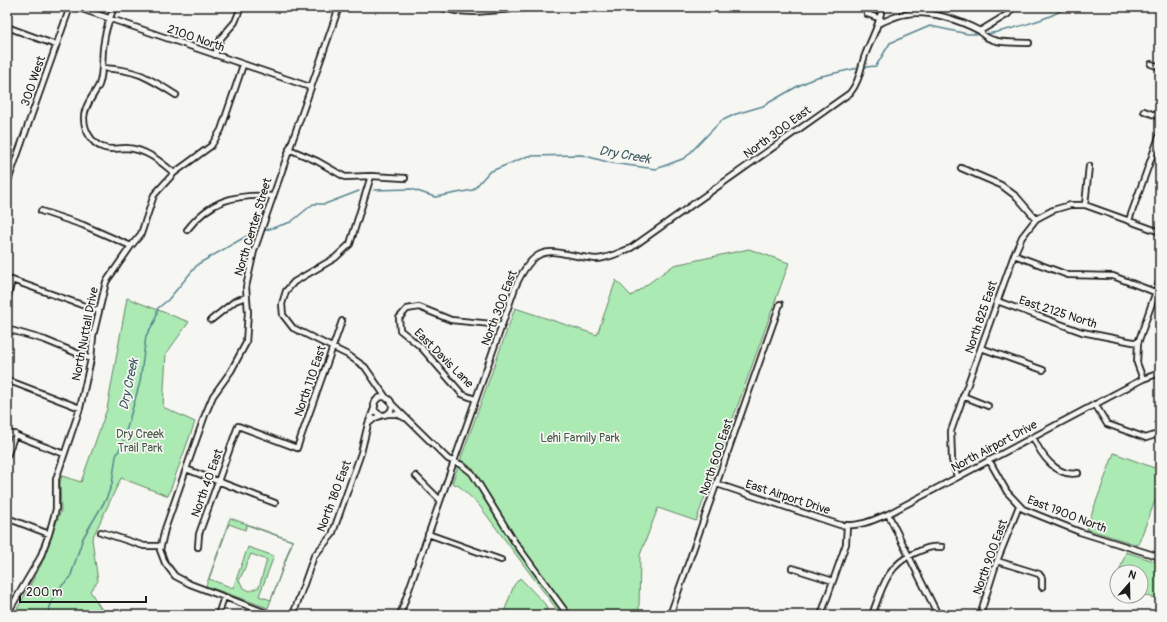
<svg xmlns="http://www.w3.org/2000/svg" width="1167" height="622" font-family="Pangolin,sans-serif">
	<rect width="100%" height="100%" fill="#f6f6f2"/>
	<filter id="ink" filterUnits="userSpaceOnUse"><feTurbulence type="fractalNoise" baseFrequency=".025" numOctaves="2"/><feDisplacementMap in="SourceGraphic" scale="8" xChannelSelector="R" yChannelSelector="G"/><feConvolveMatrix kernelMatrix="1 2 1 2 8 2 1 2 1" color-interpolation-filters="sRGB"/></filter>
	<g filter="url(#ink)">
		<path fill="#abeab2" stroke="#648367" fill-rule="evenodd" d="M749 249 789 263 696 521 658 508 640 555 639 610 637 615H561L479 505 459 486 452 483 515 308 597 335 616 280 631 296 674 265Z
			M127 298 189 322 166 354 163 407 195 422 168 496 121 478 92 539 98 581 90 591 102 610 100 615H14L41 565 61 510 60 483 62 476 81 482 107 409Z
			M1114 453 1160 470V488L1138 545 1086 529Z
			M230 518 293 541 268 608 206 586ZM229 524 245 530 247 525 292 541 271 600 259 596 274 556 248 547 233 588 209 579ZM251 554 267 560 259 587 250 591 244 588 239 581Z
			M1126 552 1160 563V600L1145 595 1141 598 1130 596H1141V572H1119Z
			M520 578 545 604 547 609 546 615H503L514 585Z"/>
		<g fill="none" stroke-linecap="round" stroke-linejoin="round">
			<path stroke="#56848f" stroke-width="1.5" d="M986 34C1001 32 1056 18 1065 7
				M866 67 876 66 890 43 930 26 968 34H978
				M374 190 411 189 435 197 473 190 489 172 528 156 582 155 611 163 656 169 685 158 721 121 736 114 763 106 798 86 817 77 858 68
				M263 231 291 222 313 204H325L359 191
				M47 615 56 591 70 578 83 538 106 499 112 484 116 456 123 442 140 382 146 336 155 321 158 308 168 300 198 264 252 233"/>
			<g stroke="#1c1c1c" stroke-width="8">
				<path id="minor" d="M76 7 310 87
					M114 7C110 18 105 30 104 42 101 57 104 71 99 85 94 95 84 106 84 118 84 129 91 143 102 147 110 151 118 148 126 148 146 149 160 161 174 173
					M439 7 456 11 474 12 541 7
					M865 7 867 14 881 19
					M880 23C888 20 897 15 906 14 930 10 959 20 980 31L1008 14 1013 7
					M7 27 56 45
					M980 31C989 45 1014 42 1029 43
					M215 55 221 38 235 22 241 7
					M1151 64 1160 67
					M103 68C138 70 147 77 176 95
					M1144 111 1160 117
					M289 149 317 161 345 177 371 176 405 178
					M961 168 1001 185 1017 197 1036 219
					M371 176 350 244 335 258 294 282 286 291 282 304 283 315 293 328 348 355 365 367 387 399
					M7 184 70 7
					M1085 205 1089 166
					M41 211 83 225 131 246
					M1129 220 1160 134
					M187 230C210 200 235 194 272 196
					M1014 255 1068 275 1113 276 1160 294
					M7 300 12 280 99 311
					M997 301 1082 332 1138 343
					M211 320 235 301 246 297
					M7 329 45 340 91 359
					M981 348 1043 370
					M1143 379 1137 363 1138 343 1160 280
					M7 380 80 408
					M963 396 988 406
					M374 406a9 9 0 1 1 18 0a9 9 0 1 1-18 0Z
					M475 399 462 394 421 347 400 330 399 318 407 309 419 307 451 320 502 325
					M391 403 448 459 462 465 472 473 514 541 568 615
					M1095 404 1107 424 1146 438 1158 434
					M387 414H397L405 418
					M369 423 375 418 383 415
					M7 432 64 454
					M1033 437C1040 453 1056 478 1078 473
					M7 456 15 434
					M989 460 1007 492 1023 509 1080 532 1160 557
					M186 469 275 503
					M416 476 440 500
					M957 476 952 460 951 431 1014 255 1022 237 1036 219 1053 210 1070 205H1085L1160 232
					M717 484 840 525C858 527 872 521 888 514L1143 379 1160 373
					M888 514 938 615
					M7 518 49 534
					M101 532 144 546H160
					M428 534 501 560
					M198 547 199 534 238 426 297 448 342 321
					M997 561 1039 574 1042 578V587
					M792 568 833 581
					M7 614 40 558 49 534 56 509V479L80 408 91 359 93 336 106 282 131 246 141 234 154 195 174 173 211 146 221 130 243 65
					M218 615 224 597
					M272 615 190 584 175 576 165 563 160 550 165 529 205 415 213 396 231 371 246 343 248 312 246 287 254 251 339 7
					M293 615 314 556 332 535 361 453 368 424 375 406
					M400 615 516 285C539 236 554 255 596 259 608 259 620 252 631 248L850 93C859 82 860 71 864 58 870 40 880 26 882 7
					M670 615 780 304
					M821 615 846 544 847 525
					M872 615C882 588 887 565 915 553 926 548 931 546 942 547
					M980 615 997 561 1019 506"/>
			</g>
			<use href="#minor" stroke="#f6f6f2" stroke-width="4.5"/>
		</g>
	</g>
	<g text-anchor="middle" stroke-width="3.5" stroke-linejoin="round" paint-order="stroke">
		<g font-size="12" fill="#1c1c1c" stroke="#f6f6f2">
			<text transform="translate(196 38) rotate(19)" y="4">2100 North</text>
			<text transform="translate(33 81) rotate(-71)" y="4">300 West</text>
			<text transform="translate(777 132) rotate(-36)" y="4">North 300 East</text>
			<text transform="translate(253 227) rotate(-73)" y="4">North Center Street</text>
			<text transform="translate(499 308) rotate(-69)" y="4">North 300 East</text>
			<text transform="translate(1058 312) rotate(18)" y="4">East 2125 North</text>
			<text transform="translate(981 317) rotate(-71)" y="4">North 825 East</text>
			<text transform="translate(85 334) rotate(-79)" y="4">North Nuttall Drive</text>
			<text transform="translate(444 358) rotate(45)" y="4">East Davis Lane</text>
			<text transform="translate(310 381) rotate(-71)" y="4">North 110 East</text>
			<text transform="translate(994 446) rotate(-28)" y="4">North Airport Drive</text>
			<text transform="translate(716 457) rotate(-71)" y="4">North 600 East</text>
			<text transform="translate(207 483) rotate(-70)" y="4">North 40 East</text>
			<text transform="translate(334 496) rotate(-69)" y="4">North 180 East</text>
			<text transform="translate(788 497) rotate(18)" y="4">East Airport Drive</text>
			<text transform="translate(1067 514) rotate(21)" y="4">East 1900 North</text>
			<text transform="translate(990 557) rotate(-70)" y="4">North 900 East</text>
		</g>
		<g font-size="12" fill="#475a49" stroke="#f6f6f2">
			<text x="140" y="438">Dry Creek<tspan x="140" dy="14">Trail Park</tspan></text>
			<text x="580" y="442">Lehi Family Park</text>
		</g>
		<g font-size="13" font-style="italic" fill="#3e595f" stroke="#f6f6f2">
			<text transform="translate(625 154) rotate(10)" y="5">Dry Creek</text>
			<text transform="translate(128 384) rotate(-78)" y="5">Dry Creek</text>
		</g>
	</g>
	<rect width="1167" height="622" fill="none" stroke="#f6f6f2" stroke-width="24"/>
	<rect x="12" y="12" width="1143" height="598" fill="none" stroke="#1c1c1c" stroke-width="1.5" filter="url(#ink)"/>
	<g transform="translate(1129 584) rotate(20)"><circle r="19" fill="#f6f6f2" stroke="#9f9f9c"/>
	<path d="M0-3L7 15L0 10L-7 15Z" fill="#1c1c1c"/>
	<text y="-6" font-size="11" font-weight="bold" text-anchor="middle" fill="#1c1c1c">N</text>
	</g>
	<path d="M20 596v6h126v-6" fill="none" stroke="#1c1c1c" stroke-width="2"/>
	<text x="26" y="596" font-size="12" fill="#1c1c1c" stroke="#f6f6f2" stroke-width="3" paint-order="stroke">200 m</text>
</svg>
